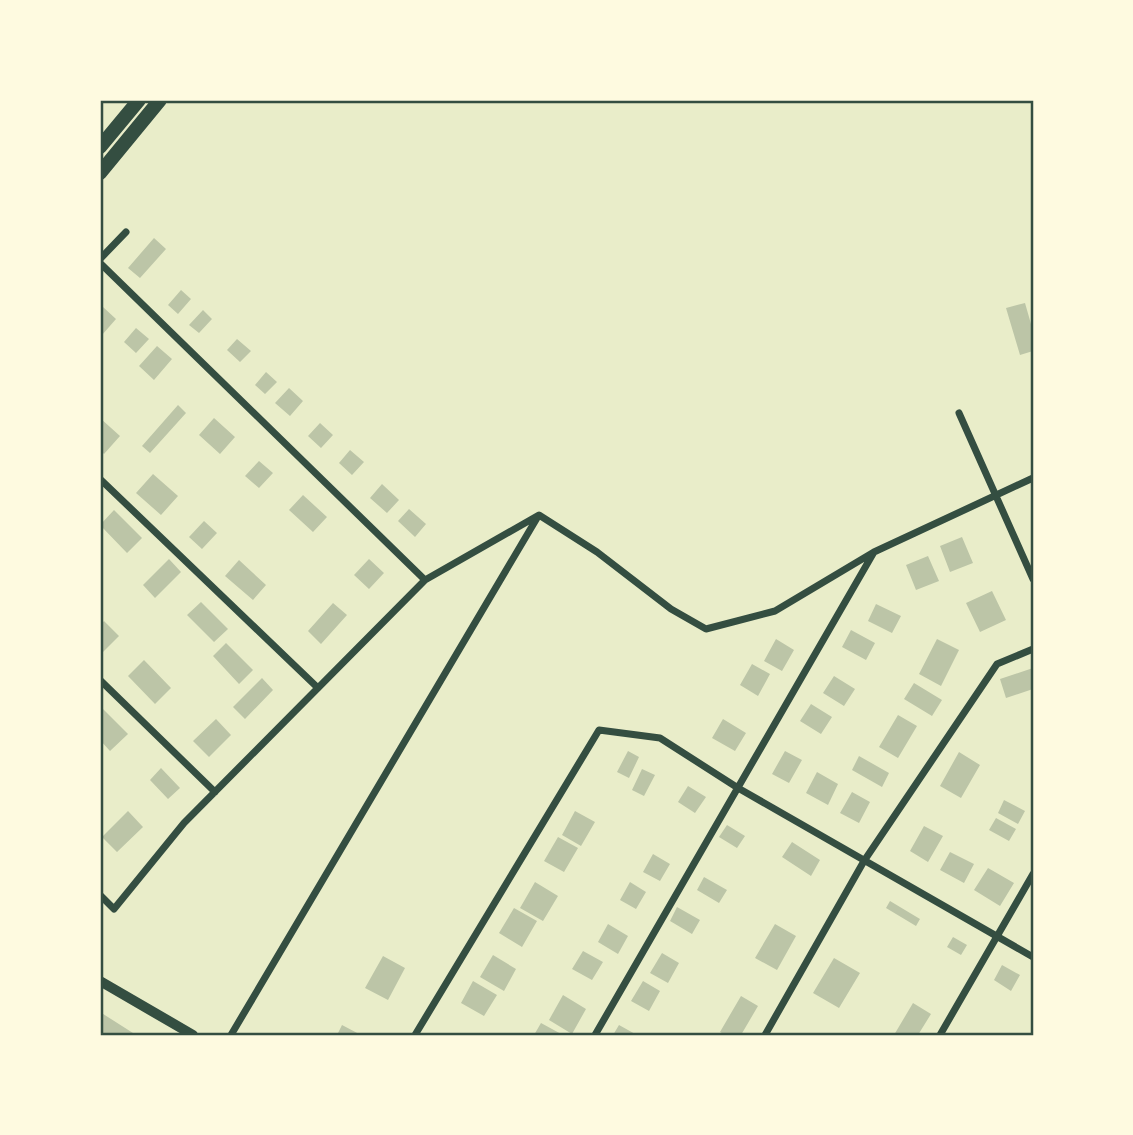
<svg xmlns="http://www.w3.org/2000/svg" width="1133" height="1135" font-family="Spectral,serif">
	<rect width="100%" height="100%" fill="#e9edc9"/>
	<path fill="#bcc5a7" d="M154 238 166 249 140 278 128 268Z
		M181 290 191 299 178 314 168 305Z
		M1025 303 1033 331V351L1020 355 1006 308Z
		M103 307 116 319 102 335 100 311Z
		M203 310 212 319 199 333 189 325Z
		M136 328 149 339 136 353 124 342Z
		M237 339 251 351 240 362 227 350Z
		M157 346 172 359 154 380 139 366Z
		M266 372 277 382 265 394 255 385Z
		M289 388 303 401 290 416 275 403Z
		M178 405 186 413 150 453 142 446Z
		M100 418 120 436 104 454 100 450Z
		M214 418 235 437 220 454 199 435Z
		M320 423 333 435 321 448 308 436Z
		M350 450 364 462 352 475 339 463Z
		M259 461 273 473 259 488 245 476Z
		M153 474 178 496 161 515 136 493Z
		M382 484 399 500 387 513 370 498Z
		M303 495 327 517 313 532 289 510Z
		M409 509 426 524 415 537 398 521Z
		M114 510 142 538 127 553 100 525Z
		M204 521 217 533 202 549 189 537Z
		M962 537 973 563 950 572 940 546Z
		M928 556 939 581 916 590 906 565Z
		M169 559 181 572 155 598 143 585Z
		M369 559 384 573 369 589 354 575Z
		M239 560 266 585 253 600 225 576Z
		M992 591 1006 620 980 632 966 603Z
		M201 602 228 629 214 642 187 615Z
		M333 603 347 615 321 644 308 631Z
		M876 604 901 616 892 633 868 621Z
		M104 621 119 636 101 654 100 626Z
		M851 630 875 643 866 660 842 647Z
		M776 639 794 650 782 671 764 661Z
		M937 639 959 650 941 686 919 674Z
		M226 643 253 670 239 684 213 656Z
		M144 660 171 688 155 704 128 676Z
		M752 664 770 674 758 696 740 685Z
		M1033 668V689L1006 698 1000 679Z
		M834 676 855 689 844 706 823 693Z
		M262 678 273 690 245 719 233 707Z
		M914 683 942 700 932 716 904 699Z
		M811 704 832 717 821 734 800 721Z
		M101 707 128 734 110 751 100 740Z
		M898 715 917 726 898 758 879 747Z
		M216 719 231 735 209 757 193 741Z
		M723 719 746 733 735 751 712 738Z
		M628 751 639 757 629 778 617 772Z
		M785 751 802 760 789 783 772 774Z
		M959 752 980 765 961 798 940 786Z
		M859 756 889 773 882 787 852 770Z
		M161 768 180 788 168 799 150 780Z
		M642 769 655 775 644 796 632 790Z
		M817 772 838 784 828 805 806 793Z
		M688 786 706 797 695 813 678 802Z
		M852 792 870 802 859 823 840 813Z
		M1004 800 1025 811 1018 824 998 813Z
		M128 811 143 827 117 852 102 837Z
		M575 811 595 822 581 846 562 835Z
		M996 818 1016 829 1009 841 989 830Z
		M727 825 745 836 737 848 719 837Z
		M924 826 943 836 928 862 910 851Z
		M558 837 578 848 564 872 544 861Z
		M792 842 820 860 811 876 782 857Z
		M950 852 974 864 964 883 940 870Z
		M653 854 670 864 660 881 643 872Z
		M988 868 1014 883 1000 906 974 890Z
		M704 877 727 890 719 903 697 890Z
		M535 882 558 896 543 921 520 908Z
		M630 882 646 892 636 909 620 900Z
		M890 901 920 919 916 926 886 908Z
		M677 907 700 920 692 934 670 921Z
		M514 908 537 921 522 947 499 933Z
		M608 924 628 936 618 954 598 942Z
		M775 924 796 936 777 970 755 958Z
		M953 937 967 945 961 955 947 947Z
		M583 951 603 962 592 980 572 969Z
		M662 953 679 963 668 983 650 973Z
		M493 955 516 969 504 991 480 977Z
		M383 956 405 968 388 1000 365 988Z
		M834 958 860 973 839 1008 813 993Z
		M1002 965 1020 975 1011 991 994 980Z
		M473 981 497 995 484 1016 461 1003Z
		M643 981 660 991 649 1011 631 1001Z
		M563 995 586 1009 572 1034 549 1020Z
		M741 996 758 1006 741 1035H725L720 1032Z
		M913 1003 931 1014 918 1035H894Z
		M100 1012 133 1033 132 1035H100Z
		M541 1023 563 1035H534Z
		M342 1025 361 1035H337Z
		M619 1025 637 1035H613Z"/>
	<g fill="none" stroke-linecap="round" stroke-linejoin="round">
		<path stroke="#344e41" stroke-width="7" d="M100 259 126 232
			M100 263 425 580
			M959 413 1033 579
			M100 479 318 688
			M100 680 215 792
			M100 895 114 909 184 823 425 580 539 515 597 552 671 609 706 629 775 611 874 552
			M231 1035 537 518
			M415 1035 599 730 660 738 738 788 1033 957
			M595 1035 874 552 1033 478
			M765 1035 864 861 997 664 1033 649
			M940 1035 1033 874"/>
		<path stroke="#344e41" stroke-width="10" d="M100 981 193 1035"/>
		<path stroke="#344e41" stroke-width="14" d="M100 147 139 100
			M100 173 160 100"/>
	</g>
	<rect width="1133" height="1135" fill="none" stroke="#fefae0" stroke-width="203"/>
	<rect x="102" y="102" width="930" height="932" fill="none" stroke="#344e41" stroke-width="2.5"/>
</svg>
